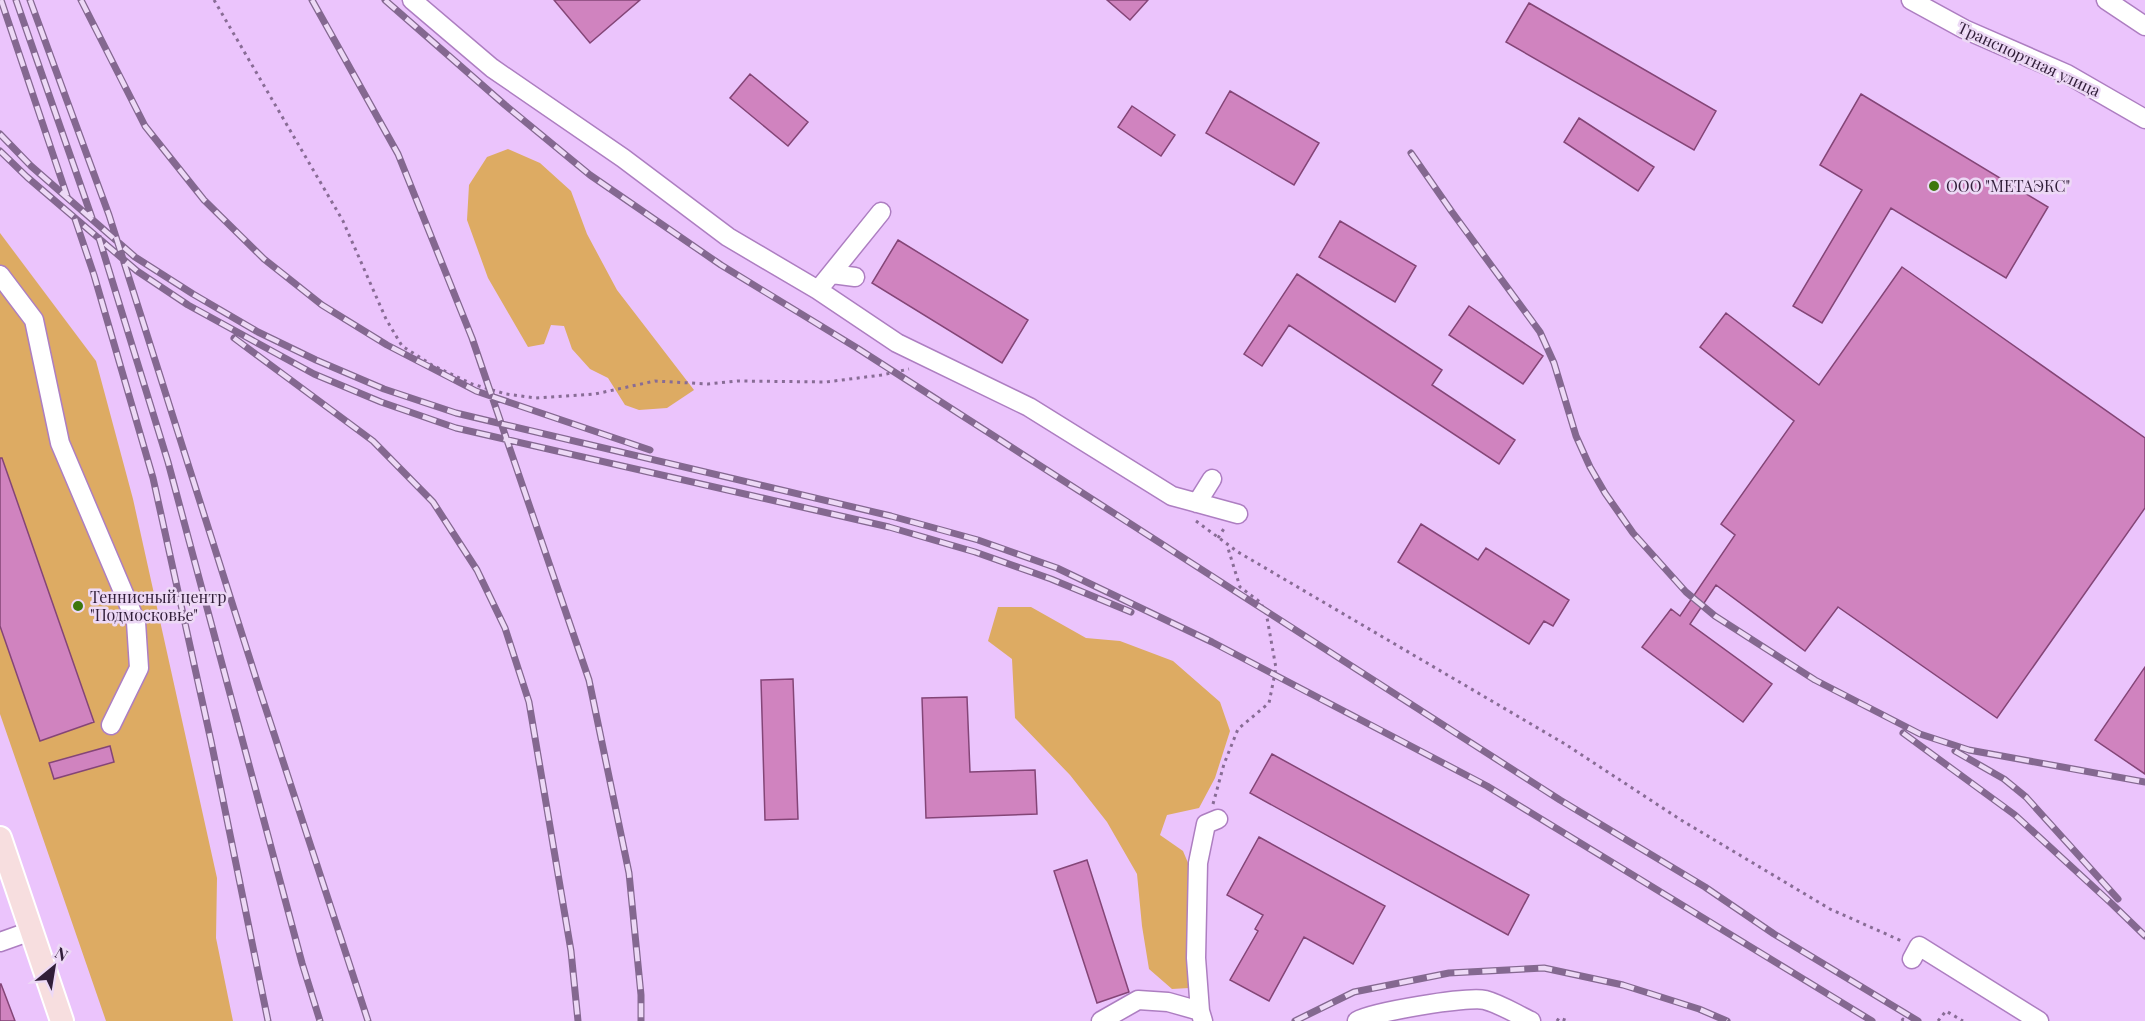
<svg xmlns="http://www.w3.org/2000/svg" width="2145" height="1021" font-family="'Playfair Display',serif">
	<rect width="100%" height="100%" fill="#ebc4fc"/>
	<path fill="#ddab63" d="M508 149 540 163 571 191 587 234 617 290 694 390 667 408 639 410 625 405 608 378 590 369 572 349 564 326 551 325 544 344 528 347 488 278 467 220 469 185 487 157Z
		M0 233 96 361 133 499 217 878 216 938 233 1021H106L0 714Z
		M998 607H1031L1086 638 1120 641 1173 661 1220 702 1230 731 1215 778 1199 808 1167 815 1160 835 1183 851 1191 870 1189 988 1172 989 1149 969 1142 926 1137 874 1107 822 1070 775 1015 718 1012 659 988 641Z"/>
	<path fill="#d083bf" stroke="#844577" stroke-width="1.5" d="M554 0H640L590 43Z
		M1107 0H1148L1130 20Z
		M1529 3 1716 111 1694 150 1506 42Z
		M750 74 808 122 788 146 730 98Z
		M1230 91 1319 143 1294 185 1206 133Z
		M1861 94 2048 207 2006 278 1891 208 1822 323 1793 306 1862 190 1820 165Z
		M1132 106 1175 135 1161 156 1118 127Z
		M1579 118 1654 167 1638 191 1564 142Z
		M1340 221 1416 266 1395 302 1319 257Z
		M898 240 1028 320 1002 363 872 283Z
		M1902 267 2145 438V508L1997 718 1838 607 1805 651 1716 585 1690 624 1772 684 1743 722 1642 647 1671 609 1680 616 1735 535 1721 524 1794 421 1700 347 1726 313 1819 385Z
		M1297 274 1442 370 1432 385 1515 440 1499 464 1289 325 1262 366 1244 354Z
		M1469 306 1543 356 1523 384 1449 335Z
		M0 458H2L94 722 40 741 0 626Z
		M1421 524 1478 560 1486 548 1569 600 1553 626 1544 621 1529 644 1398 562Z
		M2145 667V774L2095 740Z
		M793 679 798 819 765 820 761 680Z
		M967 697 970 772 1035 770 1037 814 926 818 922 698Z
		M110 746 114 762 54 779 49 763Z
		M1272 754 1529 895 1508 935 1250 793Z
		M1259 837 1385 906 1353 964 1304 937 1269 1001 1230 980 1258 931 1255 929 1263 915 1227 895Z
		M1087 860 1129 992 1097 1003 1054 871Z
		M0 984H1L15 1021H0Z"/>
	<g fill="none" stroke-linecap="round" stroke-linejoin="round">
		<g stroke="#ad7ec1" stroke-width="21">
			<path id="minor" d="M412 0 492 68 623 158 728 237 818 290 897 343 1029 407 1172 496 1238 514
				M1911 0 1964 29 2067 74 2145 119
				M2106 0 2145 26
				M832 274 855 277
				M0 275 34 320 60 443 136 622 139 668 111 725
				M818 290 881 212
				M1197 503 1212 479
				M0 942 31 931
				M1912 959 1919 946 2039 1021
				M1101 1021 1138 1000 1168 1002 1200 1011
				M1203 1021 1200 1011 1196 958 1198 863 1206 824 1218 819
				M1357 1021C1372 1012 1468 996 1485 1000 1500 1004 1516 1014 1531 1021"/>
		</g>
		<g stroke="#fff" stroke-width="26">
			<path id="major" d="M0 838 62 1021"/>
		</g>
		<path stroke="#886c95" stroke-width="3" stroke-dasharray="3 4.5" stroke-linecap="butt" d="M214 0 343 221 386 319 402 346 432 365 472 384 506 394 536 398 595 394 655 381 708 384 738 381 826 382 882 375 909 369
			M1196 521 1238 552 1565 744 1681 820 1830 909 1904 942
			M1218 538 1225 527
			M1213 804 1224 764 1238 729 1269 703 1276 668 1266 612 1260 602 1240 587 1227 545
			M1557 1021 1559 1018 1568 1021
			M1902 1021 1903 1019 1906 1021
			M1938 1021 1946 1011 1963 1021"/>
		<use href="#minor" stroke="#fff" stroke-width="18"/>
		<use href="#major" stroke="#f7dedf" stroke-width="22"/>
		<g stroke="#846890" stroke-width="7">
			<path id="rail" d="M1 0 67 196
				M16 0 92 218
				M30 0 109 215 260 691 368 1021
				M81 0 145 126 204 200 264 259 322 305 387 345 476 391 650 450
				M312 0 398 154 472 338 589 680 629 873 641 995V1021
				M385 0 505 105 590 175 721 265 857 348 1560 800 1705 887 1774 934 1918 1021
				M0 134 31 166 135 257 193 294 258 332 316 360 384 389 456 413 891 516 978 540 1057 568 1212 642 1487 786 1872 1021
				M0 151 27 177 137 271 188 305 314 374 381 402 456 428 889 527 975 552 1051 579 1131 612
				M1411 153 1452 212 1540 332 1554 363 1576 436 1590 467 1605 493 1633 533 1686 592 1715 616 1815 680 1920 734 1969 750 2145 782
				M75 219 94 275 153 478 211 741 268 1021
				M99 238 168 462 302 963 320 1021
				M234 338 373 441 433 502 477 570 505 628 529 702 571 951 578 1021
				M1903 733 2015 815 2112 904 2145 936
				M1955 751 2004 779 2026 797 2118 899
				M1295 1021 1354 992 1449 973 1544 968 1623 985 1699 1009 1727 1021"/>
		</g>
		<use href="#rail" stroke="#edd9f6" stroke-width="4.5" stroke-dasharray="14" stroke-linecap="butt"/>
	</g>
	<g fill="#3d770c" stroke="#edd9f6" stroke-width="2">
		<circle cx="1934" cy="186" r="6"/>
		<circle cx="78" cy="606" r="6"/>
	</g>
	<g text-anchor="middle" stroke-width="5" stroke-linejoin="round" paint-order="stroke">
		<g font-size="16" fill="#311e39" stroke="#edd9f6">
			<text transform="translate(2029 59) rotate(25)" y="6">Транспортная улица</text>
		</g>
		<g font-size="16" fill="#311e39" stroke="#edd9f6" text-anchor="start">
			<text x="1946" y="192">ООО "МЕТАЭКС"</text>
			<text x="90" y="603">Теннисный центр<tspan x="90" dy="18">"Подмосковье"</tspan></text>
		</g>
	</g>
	<g transform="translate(54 967) rotate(30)" stroke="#edd9f6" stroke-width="4.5" paint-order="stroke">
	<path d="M0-4.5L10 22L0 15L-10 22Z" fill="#311e39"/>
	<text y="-9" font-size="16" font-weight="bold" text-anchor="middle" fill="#311e39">N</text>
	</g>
</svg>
